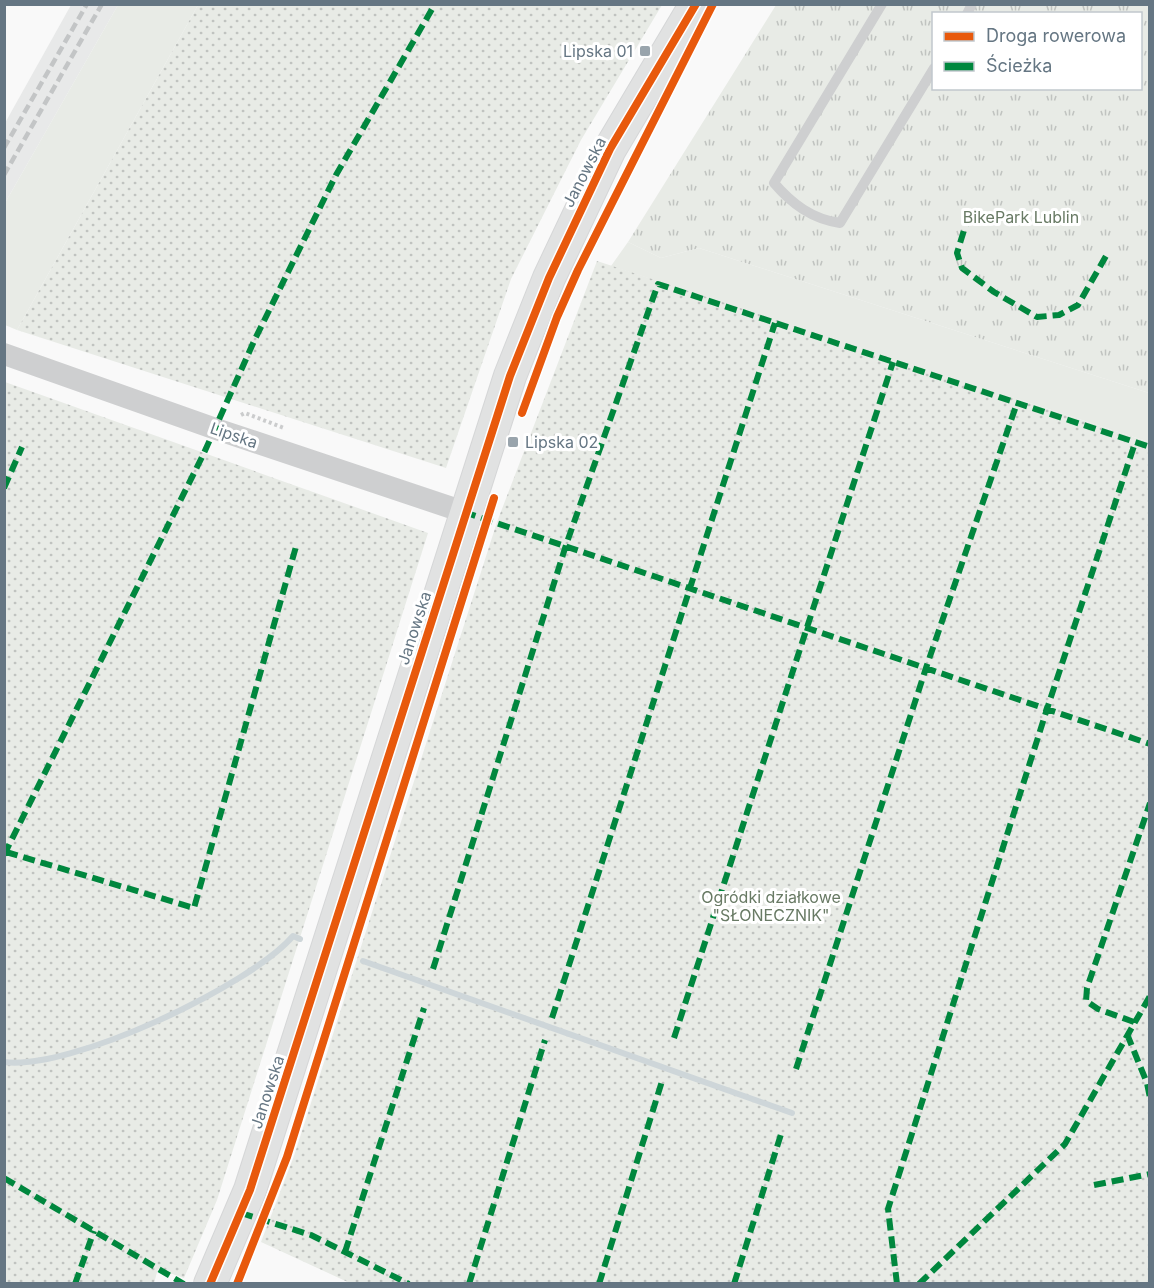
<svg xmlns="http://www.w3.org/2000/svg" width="1154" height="1288" font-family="Inter,sans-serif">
	<defs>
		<pattern id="park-tufts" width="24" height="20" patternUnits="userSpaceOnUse" patternTransform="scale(1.5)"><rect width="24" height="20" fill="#e8ebe6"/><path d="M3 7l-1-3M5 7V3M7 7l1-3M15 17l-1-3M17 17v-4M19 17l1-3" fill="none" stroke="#c0c3c0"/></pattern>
		<pattern id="garden-dots" width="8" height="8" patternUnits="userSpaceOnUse" patternTransform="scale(1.5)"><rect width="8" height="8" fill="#e8ebe6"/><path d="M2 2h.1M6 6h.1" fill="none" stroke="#c0c3c0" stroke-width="1.8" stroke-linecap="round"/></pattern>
	</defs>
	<rect width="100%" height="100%" fill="#f9f9f9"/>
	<path fill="#e8e9e9" d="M71 5H118L5 203V123Z"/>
	<path fill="#e8ebe6" d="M118 5H198L17 330 5 325V203Z
		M628 242 661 258 699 248 1149 393V442L611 266Z"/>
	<path fill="url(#park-tufts)" fill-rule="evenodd" d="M776 5H1149V393L699 248 661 258 628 242ZM934 14H1140V88H934Z"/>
	<path fill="url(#garden-dots)" d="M198 5H662L581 140 511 279 446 468 17 330Z
		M597 261 1149 442V1283L352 1284 261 1242 294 1156 497 522Z
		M5 382 428 533 217 1200 184 1278 158 1269 154 1283H5Z"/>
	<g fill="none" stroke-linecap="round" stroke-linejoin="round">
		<path stroke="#ced6d9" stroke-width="6" d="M363 961 792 1113
			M4 1062C70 1071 250 986 293 936L300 939"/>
		<g stroke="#d5d6d7" stroke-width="34">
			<path id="secondary" d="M210 1284 250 1190 510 376 549 278 610 149 696 4"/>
		</g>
		<path stroke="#cbcccd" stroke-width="4" stroke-dasharray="3 3" stroke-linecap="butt" d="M241 415 245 413 284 428"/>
		<path stroke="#cecfd0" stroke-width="10" d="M882 4 774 183C792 204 812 219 840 223L934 68
			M967 14 972 4"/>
		<path stroke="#cecfd0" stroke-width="22" d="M4 354 213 428 464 512"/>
		<use href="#secondary" stroke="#e1e2e2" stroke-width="32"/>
		<path stroke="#c3c5c6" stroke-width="4.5" stroke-dasharray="9 4.5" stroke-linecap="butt" d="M4 148 87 4
			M4 175 102 4"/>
		<path stroke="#00873e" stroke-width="6" stroke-dasharray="12 6" stroke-linecap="butt" d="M969 214 957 253 962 268 994 292 1037 317 1059 315 1078 305 1106 256
			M4 488 22 447
			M464 512 1150 744
			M6 852 194 908 297 543
			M4 855 204 453 255 339 336 175 435 4
			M433 969 566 545 658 284 1150 447
			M552 1018 775 323
			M1134 1022 1098 1009 1086 1001 1087 988 1150 803
			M1127 1034 1147 1083 1150 1098
			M674 1038 893 362
			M796 1069 926 668 1017 403
			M4 1178 184 1284
			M1094 1185 1150 1174
			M241 1213 311 1235 409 1284
			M345 1252 424 1008
			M75 1284 94 1231
			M469 1284 545 1040
			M599 1284 663 1078
			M734 1284 782 1131
			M897 1284 888 1209 1047 709 1135 443
			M919 1284 1065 1144 1150 996"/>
		<g stroke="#fff" stroke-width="11">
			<path id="cycleway" d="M522 413 557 317 578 270 713 4
				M210 1284 250 1190 510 376 549 278 610 149 696 4
				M237 1284 287 1157 494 498"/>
		</g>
		<use href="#cycleway" stroke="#e8590c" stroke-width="8"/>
	</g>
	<g fill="#99a4ac" stroke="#fff" stroke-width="2">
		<rect x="639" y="45" width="12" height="12" rx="3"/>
		<rect x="507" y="436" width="12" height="12" rx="3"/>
	</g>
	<g text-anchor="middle" stroke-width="6" stroke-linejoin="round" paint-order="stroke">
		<g font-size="16" fill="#657683" stroke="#fff" text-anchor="end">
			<text x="633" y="57">Lipska 01</text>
			<text x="525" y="448" text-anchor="start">Lipska 02</text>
		</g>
		<g font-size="16" fill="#657683" stroke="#fff">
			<text transform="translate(584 172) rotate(-63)" y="6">Janowska</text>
			<text transform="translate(234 435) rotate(19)" y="6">Lipska</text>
			<text transform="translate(414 628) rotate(-72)" y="6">Janowska</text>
			<text transform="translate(267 1092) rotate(-72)" y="6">Janowska</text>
		</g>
		<g font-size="16" fill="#687a64" stroke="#fff">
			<text x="1021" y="223">BikePark Lublin</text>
			<text x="771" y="903">Ogródki działkowe<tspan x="771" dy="18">"SŁONECZNIK"</tspan></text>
		</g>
	</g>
	<rect width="1154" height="1288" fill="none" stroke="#657683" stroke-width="12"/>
	<rect x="932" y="12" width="210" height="78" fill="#ffffff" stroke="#c1c8cd" stroke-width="1.5"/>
	<rect x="944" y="32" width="30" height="9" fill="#e8590c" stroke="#c1c8cd" stroke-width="1.5"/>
	<text x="986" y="42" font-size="18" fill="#657683">Droga rowerowa</text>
	<rect x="944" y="62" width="30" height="9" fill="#00873e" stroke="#c1c8cd" stroke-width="1.5"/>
	<text x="986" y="72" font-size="18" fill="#657683">Ścieżka</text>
</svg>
